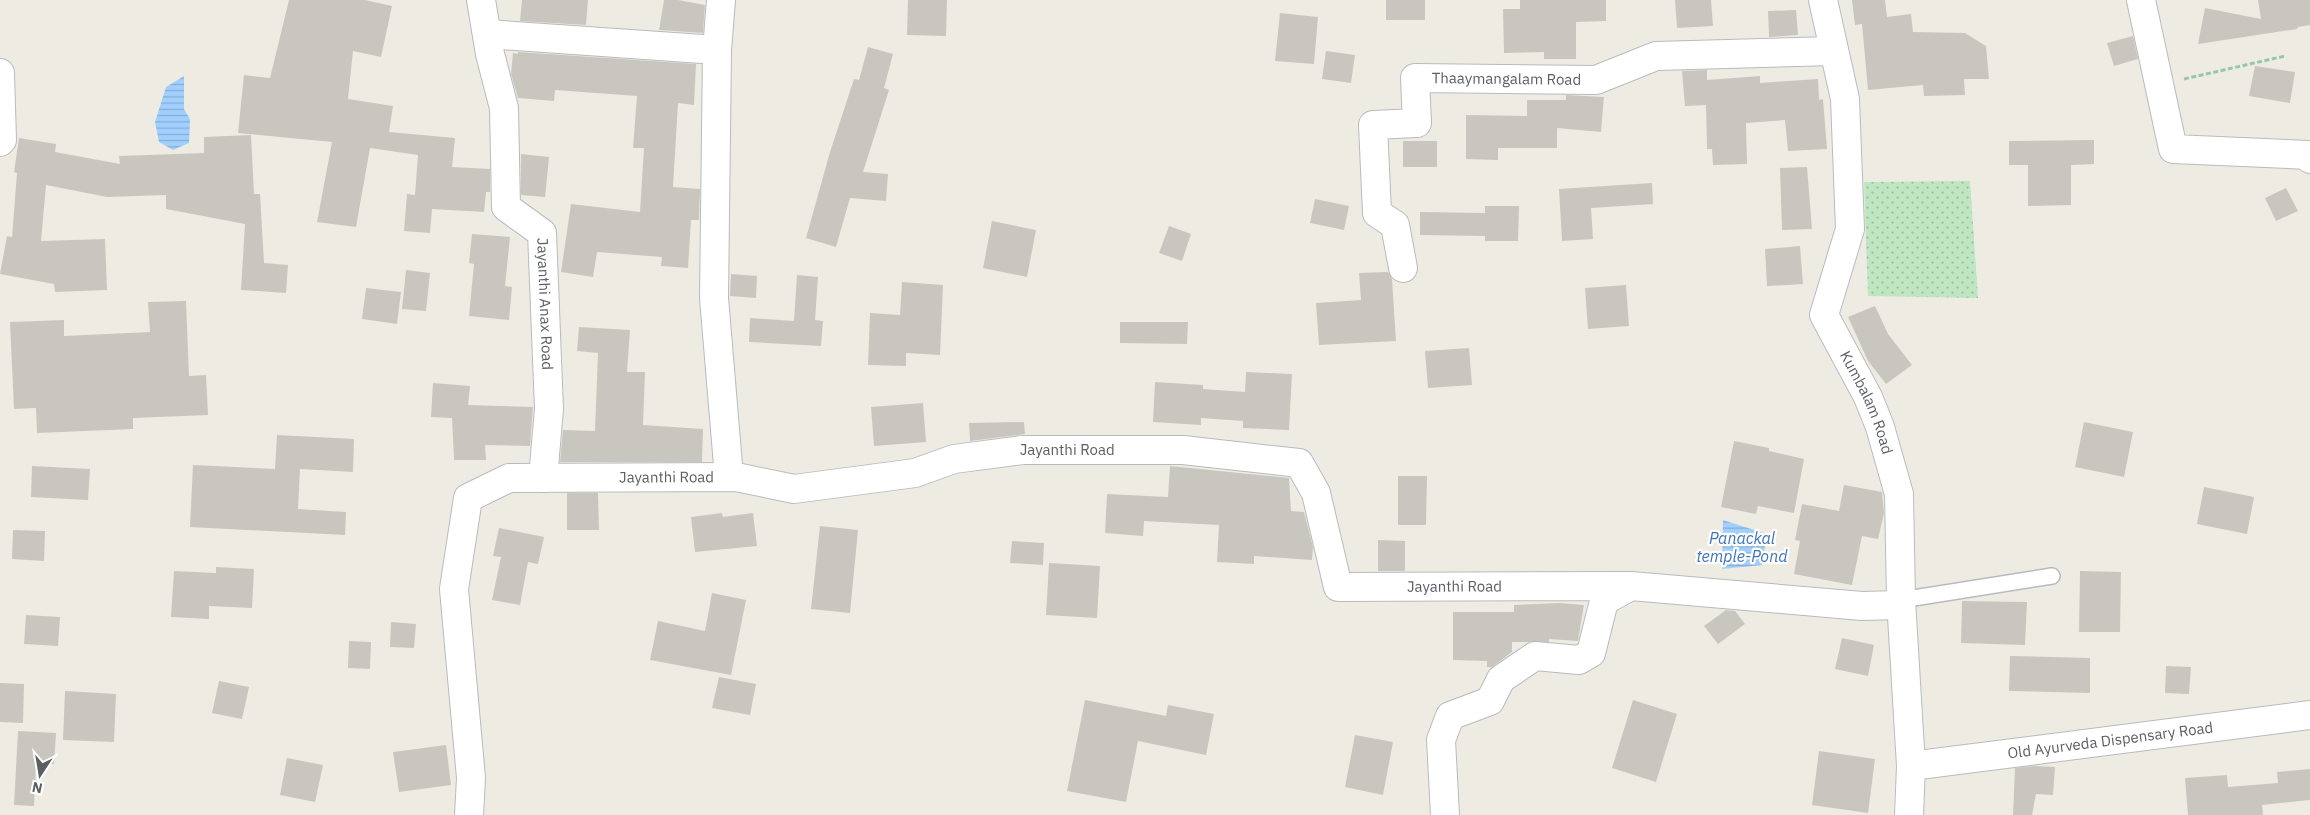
<svg xmlns="http://www.w3.org/2000/svg" width="2310" height="815" font-family="'IBM Plex Sans',sans-serif">
	<defs>
		<pattern id="park-dots" width="8" height="8" patternUnits="userSpaceOnUse" patternTransform="scale(1.25)"><rect width="8" height="8" fill="#bee6c1"/><path d="M2 2h.1M6 6h.1" fill="none" stroke="#9dbea0" stroke-width="1.8" stroke-linecap="round"/></pattern>
		<pattern id="water-rules" width="6" height="5" patternUnits="userSpaceOnUse" patternTransform="scale(1.25)"><rect width="6" height="5" fill="#a1d0ff"/><path d="M0 2.5h6" fill="none" stroke="#86acd2"/></pattern>
	</defs>
	<rect width="100%" height="100%" fill="#eeece2"/>
	<path fill="url(#park-dots)" d="M1970 181 1978 298 1868 296 1864 182Z"/>
	<path fill="url(#water-rules)" d="M184 76V109L190 119 189 143 173 150 159 142 155 122 166 87Z
		M1723 520 1767 534 1762 565 1722 569Z"/>
	<path fill="#c9c6bf" d="M289 0H365L392 6 381 57 353 51 348 99 393 106 389 132 455 138 452 167 490 169V192H486L484 212 432 209 430 233 404 231 407 194 415 195 418 155 370 148 356 227 317 222 332 142 238 133 244 75 270 78Z
		M522 0H588L586 25 520 21Z
		M664 0H678L705 5 703 33 659 30Z
		M908 0H947L946 36 907 35Z
		M1386 0H1425V20H1386Z
		M1520 0H1606V21L1576 22V59H1544V52L1504 53 1503 9H1520Z
		M1675 0H1711L1713 26 1677 28Z
		M1852 0H1885L1887 17 1911 14 1913 32 1965 33 1986 46 1989 79H1964L1965 95 1924 96 1923 85 1868 90 1862 24 1855 25Z
		M2258 0H2310V25L2298 27 2297 29 2198 44 2205 8 2261 19Z
		M1796 10 1798 35 1769 37 1768 11Z
		M1280 13 1318 17 1314 64 1275 61Z
		M2133 36 2138 59 2114 66 2107 43Z
		M868 47 893 54 884 88 889 90 863 172 888 174 886 201 850 198 836 247 806 238 830 152 854 79 859 80Z
		M1326 51 1355 55 1351 83 1322 79Z
		M518 52 696 64 694 105 678 103 673 187 700 189 699 220H691L688 268 661 266 662 257 597 252 593 277 561 272 571 204 640 212 644 148H633L637 96 555 90 554 101 518 98 511 74 513 53 518 54Z
		M2255 66 2295 72 2290 103 2249 96Z
		M1707 70V80L1760 76V83L1818 79 1819 100 1823 99 1827 149 1788 151 1785 120 1746 123 1747 164 1713 165 1712 149H1707L1706 105 1685 106 1682 71Z
		M1566 95 1604 97 1601 132 1557 128V148H1498V160L1466 159V115L1527 116V100H1566Z
		M251 135 254 194H260L264 263 288 265 286 293 241 290 245 224 166 209V195L107 197 46 185 41 241 105 239 107 290 55 292 54 284 0 274 7 236 12 237 17 173 14 172 19 138 56 144 55 152 120 164 119 156 204 153V137Z
		M2094 140V164L2071 165V205L2028 206V165H2009V141Z
		M1403 141H1437V167H1403Z
		M521 154 549 157 545 197 521 195Z
		M1807 167 1812 229 1782 230 1780 168Z
		M1652 183 1653 204 1591 208 1593 239 1562 241 1559 189Z
		M2286 188 2298 211 2276 221 2265 198Z
		M1315 199 1349 206 1344 230 1310 223Z
		M1485 206H1519L1518 241H1485V236L1420 235V212L1485 213Z
		M992 221 1036 230 1027 277 983 268Z
		M1169 226 1191 234 1182 261 1159 253Z
		M472 234 510 237 505 286 512 287 509 320 469 316 474 264 469 263Z
		M1800 246 1803 284 1767 286 1765 249Z
		M406 270 430 273 426 311 402 309Z
		M1388 272 1392 279 1396 341 1319 345 1316 303 1361 300 1359 273Z
		M731 274 757 276 756 298 730 296Z
		M797 275 818 277 815 320 823 321 821 346 749 342 750 318 794 321Z
		M902 282 943 285 940 355 906 353V366L868 365 870 313 900 315Z
		M1626 285 1629 326 1588 329 1585 288Z
		M366 288 401 292 397 324 362 319Z
		M186 301 189 376 206 375 208 415 133 418V429L37 433 36 408 14 409 10 322 64 320V336L150 332 148 302Z
		M1875 306 1888 334 1912 365 1886 384 1868 361 1848 317Z
		M1120 322H1188L1187 344 1120 343Z
		M579 327 630 330 627 372H645L643 425 703 429 702 462H560L563 430 595 431 598 353 577 351Z
		M1469 348 1472 385 1428 388 1425 351Z
		M1246 372 1292 374 1289 430 1243 428V421L1201 418V425L1153 422 1155 382 1203 385V389L1245 392Z
		M433 383 470 386 468 405 533 407 530 446 485 445 486 460H454L452 418 431 417Z
		M923 403 926 442 874 446 871 407Z
		M1024 422 1025 434 970 441 969 423Z
		M2084 422 2133 432 2124 477 2075 467Z
		M277 435 354 439 353 472 300 469 298 509 346 512 345 535 190 527 193 465 275 469Z
		M1734 441 1769 448V451L1804 459 1794 513 1758 506 1756 514 1721 507Z
		M32 466 90 469 88 500 31 497Z
		M1170 466 1289 478 1291 511 1304 512 1313 547 1312 560 1254 556V564L1217 562 1219 525 1144 521 1143 536 1105 533 1107 494 1168 497Z
		M1398 476H1427L1426 525H1398Z
		M1844 485 1882 492 1884 513 1878 539 1862 536 1852 585 1794 574 1800 541 1795 540 1802 504 1839 511Z
		M2204 487 2254 497 2247 534 2197 524Z
		M567 493H598L599 530H567Z
		M722 513 723 517 753 513 757 546 695 552 691 517Z
		M820 526 858 530 850 613 811 609Z
		M499 528 544 537 538 564 528 562 520 605 492 600 501 557 493 556Z
		M13 530 45 531 44 561 12 559Z
		M1378 540 1405 541V571H1378Z
		M1012 541 1044 543 1043 565 1010 563Z
		M1049 563 1100 566 1097 618 1046 615Z
		M216 567 254 569 252 608 209 606V619L171 617 174 571 216 573Z
		M2080 571 2121 572 2120 632H2079Z
		M712 593 746 600 731 675 650 660 658 621 705 631Z
		M1962 601 2027 602 2025 645 1961 643Z
		M1559 603 1584 605 1578 641 1549 639V642H1512V652L1492 667H1487V661L1453 660V612H1514V605Z
		M1726 610 1735 611 1745 624 1718 644 1704 626Z
		M26 615 60 617 58 646 24 644Z
		M391 622 416 624 414 648 390 647Z
		M1842 638 1874 645 1868 676 1835 669Z
		M349 641 371 642 370 669 348 668Z
		M2010 656 2090 658V693L2009 691Z
		M2166 666 2191 667 2189 694 2165 693Z
		M719 677 756 684 750 715 712 708Z
		M219 681 249 687 242 719 212 713Z
		M0 683 24 684 23 723 0 722Z
		M65 691 116 694 114 742 63 740Z
		M1085 700 1166 716 1168 705 1214 714 1206 755 1138 741 1126 802 1067 791Z
		M1633 700 1677 714 1656 782 1612 768Z
		M18 731 56 733 54 764 36 763 34 806 14 805Z
		M1355 735 1393 742 1383 795 1345 787Z
		M446 745 451 785 399 792 393 752Z
		M1819 751 1875 759 1868 813 1812 805Z
		M287 758 323 765 315 802 280 795Z
		M2034 766 2055 767 2053 795 2036 794 2032 815H2013L2015 768Z
		M2310 769V800L2262 805 2263 815H2188L2185 778 2227 775 2228 787 2278 783 2277 772Z"/>
	<g fill="none" stroke-linecap="round" stroke-linejoin="round">
		<g stroke="#b8babf" stroke-width="18">
			<path id="lane" d="M1901 600 2052 576"/>
		</g>
		<g stroke="#b8babf" stroke-width="30">
			<g id="street">
				<path id="s1" d="M481 0 490 54 504 108 506 207 542 233 549 409 543 478"/>
				<path d="M721 0 717 50 714 298 729 477"/>
				<path d="M2141 0 2173 149 2309 155 2310 159"/>
				<path d="M487 34 717 50"/>
				<path d="M0 73 2 140 0 142"/>
				<path id="s2" d="M1403 268 1395 225 1377 213 1373 125 1417 123 1415 78 1596 80 1656 56 1834 51"/>
				<path id="s3" d="M1911 766 2310 715"/>
				<path id="s4" d="M469 815 471 778 454 589 468 498 509 478 736 477 794 489 915 473 954 459 1023 450H1183L1299 463 1316 493 1338 587 1631 586 1862 606 1901 605"/>
				<path d="M1445 815 1441 740 1450 716 1490 701 1501 679 1535 656 1579 660 1591 653 1604 601 1631 586"/>
			</g>
		</g>
		<g stroke="#b8bbc1" stroke-width="30">
			<g id="secondary">
				<path id="s5" d="M1823 0 1845 99 1850 229 1824 315 1868 397 1880 427 1899 494 1901 600 1911 766 1909 815"/>
			</g>
		</g>
		<path stroke="#97c7a8" stroke-width="3" stroke-dasharray="5 2.5" stroke-linecap="butt" d="M2184 79 2285 56"/>
		<use href="#lane" stroke="#fff" stroke-width="15"/>
		<use href="#street" stroke="#fff" stroke-width="28"/>
		<use href="#secondary" stroke="#fff" stroke-width="28"/>
	</g>
	<g text-anchor="middle" stroke-width="4.5" stroke-linejoin="round" paint-order="stroke">
		<g font-size="15" fill="#5b5e63" stroke="#fff">
			<text dy="5" stroke="none"><textPath href="#s2" startOffset="334">Thaaymangalam Road</textPath></text>
			<text dy="5" stroke="none"><textPath href="#s1" startOffset="325">Jayanthi Anax Road</textPath></text>
			<text dy="5" stroke="none"><textPath href="#s5" startOffset="419">Kumbalam Road</textPath></text>
			<text dy="5" stroke="none"><textPath href="#s4" startOffset="928">Jayanthi Road</textPath></text>
			<text dy="5" stroke="none"><textPath href="#s4" startOffset="522">Jayanthi Road</textPath></text>
			<text dy="5" stroke="none"><textPath href="#s4" startOffset="1408">Jayanthi Road</textPath></text>
			<text dy="5" stroke="none"><textPath href="#s3" startOffset="201">Old Ayurveda Dispensary Road</textPath></text>
		</g>
		<g font-size="16" font-style="italic" fill="#3f74bc" stroke="#fff">
			<text x="1742" y="544">Panackal<tspan x="1742" dy="18">temple-Pond</tspan></text>
		</g>
	</g>
	<g transform="translate(40 775) rotate(192)" stroke="#ffffff" stroke-width="4" paint-order="stroke">
	<path d="M0-4L9 19L0 12L-9 19Z" fill="#5b5e63"/>
	<text y="-8" font-size="14" font-weight="bold" text-anchor="middle" fill="#5b5e63">N</text>
	</g>
</svg>
